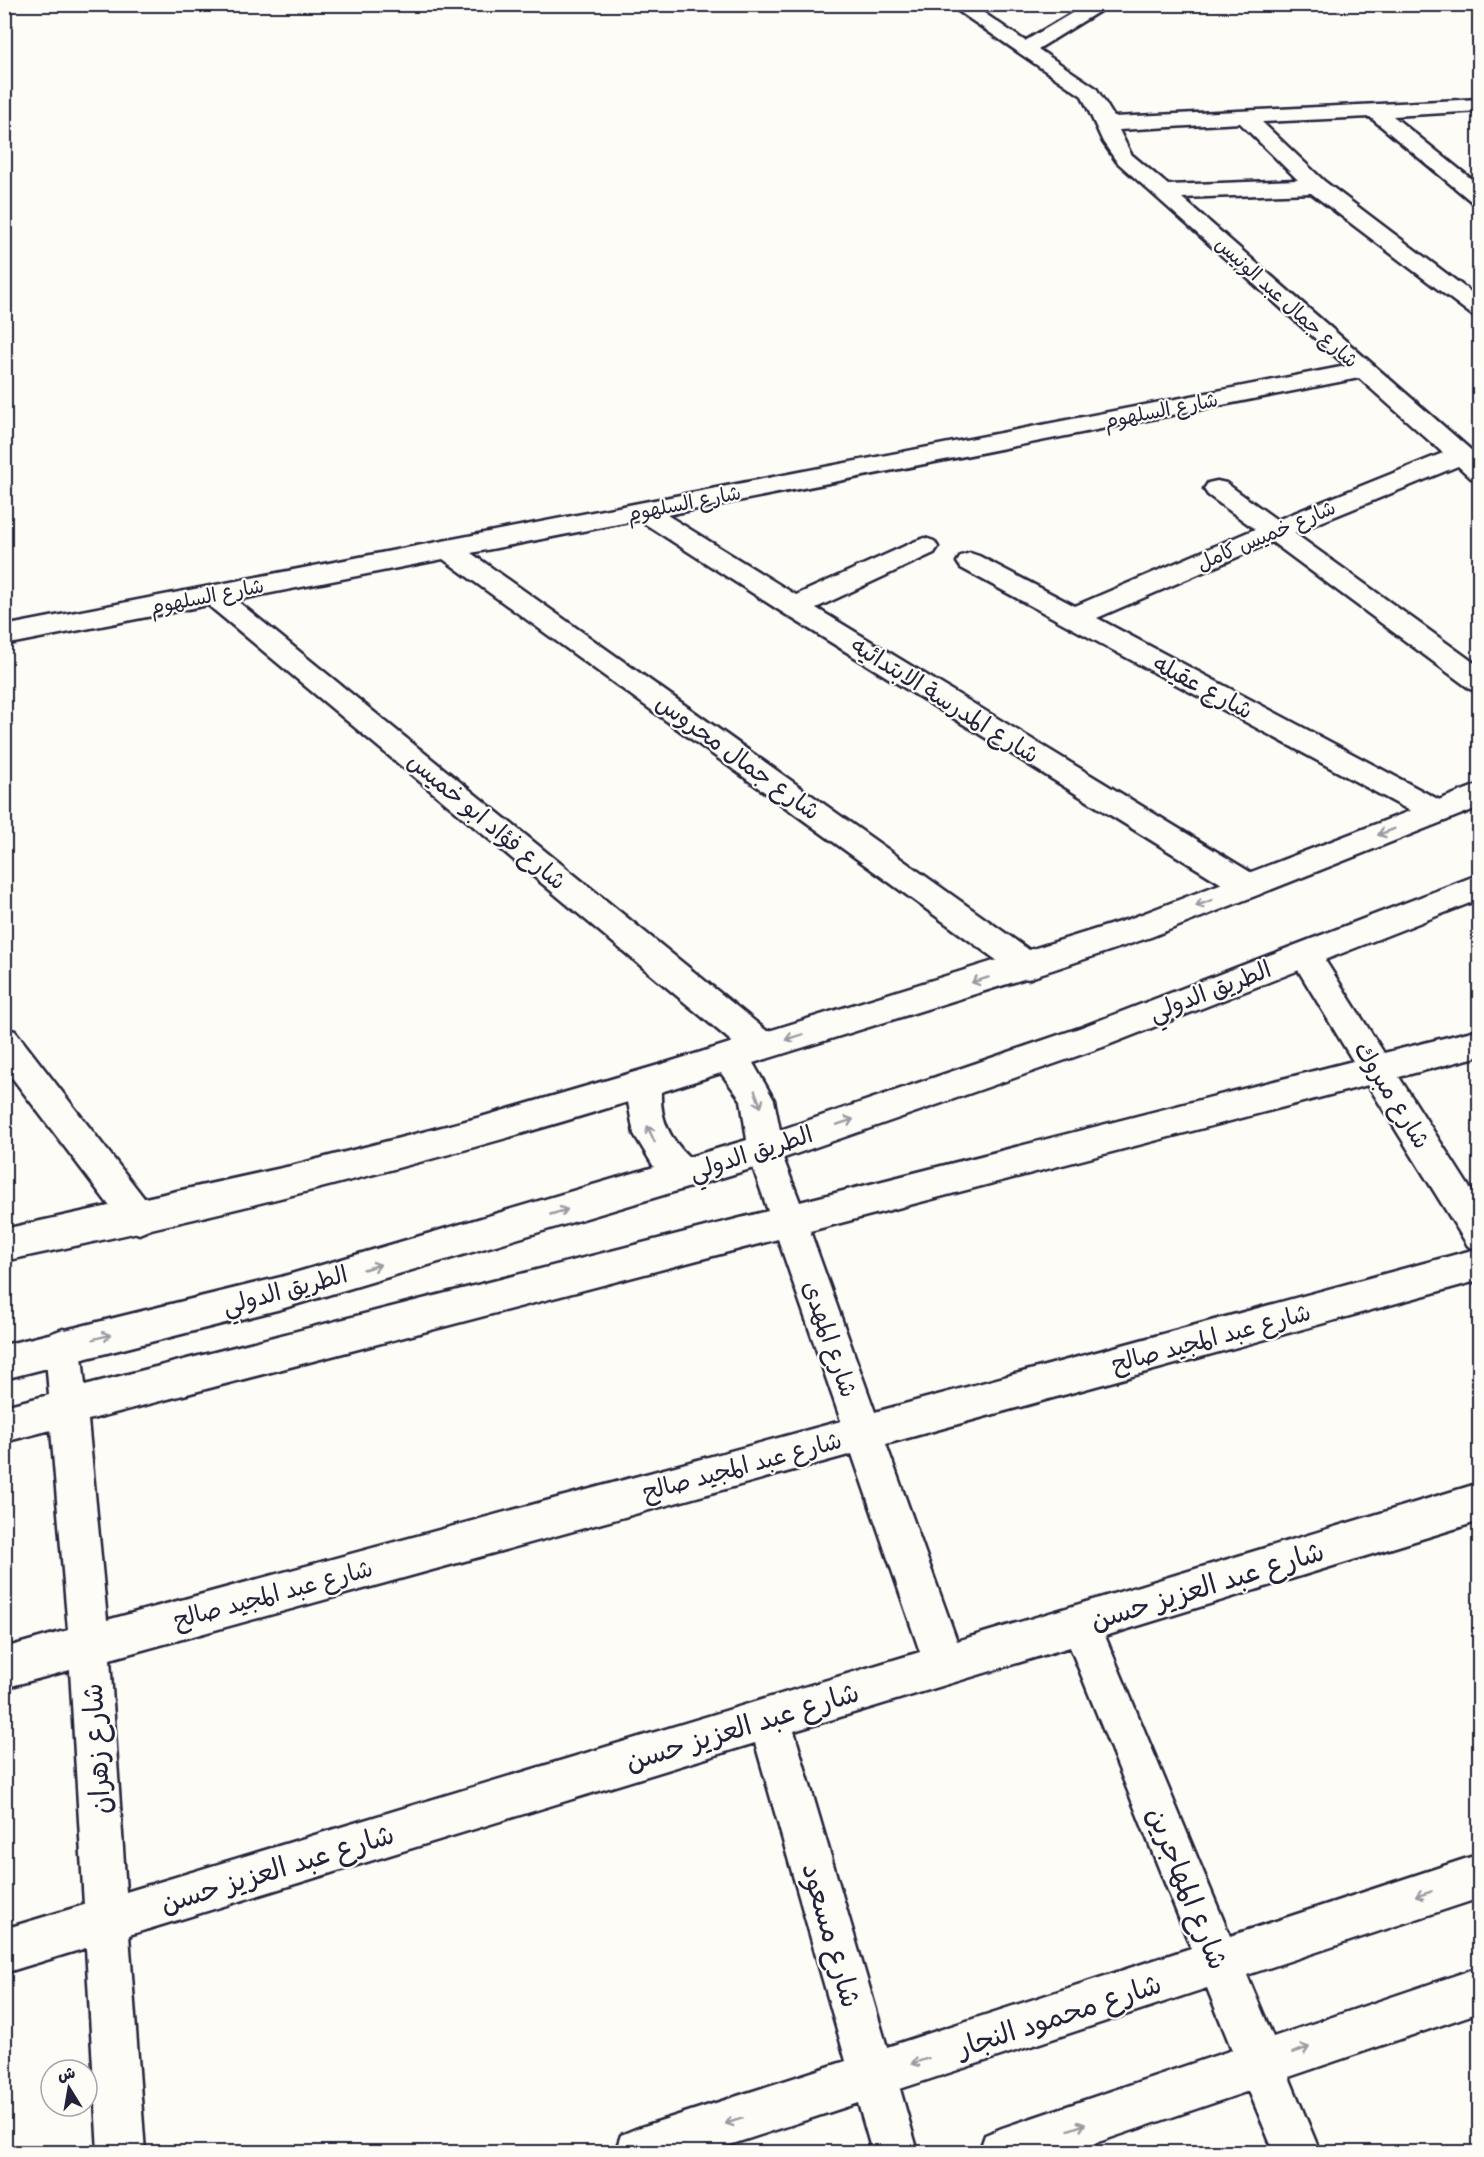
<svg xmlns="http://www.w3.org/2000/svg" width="1484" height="2157" font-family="'Indie Flower','Playpen Sans Arabic',sans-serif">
	<rect width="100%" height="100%" fill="#fdfcf7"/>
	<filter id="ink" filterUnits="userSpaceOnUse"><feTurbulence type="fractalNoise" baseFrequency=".0167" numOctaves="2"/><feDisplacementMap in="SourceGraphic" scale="12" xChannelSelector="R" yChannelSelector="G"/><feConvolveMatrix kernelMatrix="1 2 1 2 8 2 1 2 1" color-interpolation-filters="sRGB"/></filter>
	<g filter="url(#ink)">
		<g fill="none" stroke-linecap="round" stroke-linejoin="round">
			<g stroke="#22223b" stroke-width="5">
				<path id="minor" d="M948 4H971L1025 41 1087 4H1111L1038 49 1096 88 1114 117 1480 99V111L1393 116 1480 186V203L1472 202 1370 117 1262 122 1324 181 1480 299V317L1472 315 1311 193 1182 198 1480 458V480L1471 478 1458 466 1294 533 1480 667V692L1470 689 1272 542 1097 618 1447 804 1452 812 1447 820 1437 823 1427 820 961 568 957 562 961 556 970 553 979 556 1075 606 1255 529 1208 495 1204 489 1208 483 1217 481 1226 483 1277 520 1443 453 1359 378 667 515 796 595 916 541 925 538 934 541 938 547 934 553 816 608 1260 878 1264 886 1260 894 1249 898 1238 894 785 614 639 520 471 553 1039 957 1044 966 1039 975 1028 979 1017 975 443 559 236 600 773 1036 777 1046 773 1056 761 1060 749 1056 208 605 4 645V626L1346 366 1117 162 1103 142 1082 96ZM1240 123 1298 180 1168 185 1131 154 1119 130Z
					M1305 942 1316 946 1384 1053 1480 1029V1056L1399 1077 1480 1204V1280L886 1444 957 1641 1480 1483V1521L1105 1636 1230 1936 1480 1854V1898L1247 1975 1273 2037 1480 1967V2012L1289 2077 1320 2152H1274L1249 2091 1069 2152H979L985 2135 1002 2128 1232 2050 1207 1988 900 2089 918 2152H872L858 2103 708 2152H615L621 2135 638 2128 846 2061 755 1743 129 1935 145 2152H98L86 1948 4 1973V1929L84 1905 70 1670 4 1688V1648L68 1630 51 1430 4 1442V1406L49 1395 45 1346 50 1334 63 1329 76 1334 81 1346 85 1385 768 1211 747 1150 752 1140 764 1135 776 1140 800 1202 1353 1061 1289 955 1294 946ZM1368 1085 1468 1246 1476 1249 875 1412 810 1231ZM778 1239 841 1421 107 1620 88 1420ZM852 1454 920 1652 126 1892 110 1659ZM1070 1647 1191 1948 887 2047 794 1731Z
					M4 1028 15 1031 151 1207 156 1218 151 1229 139 1234 127 1229 4 1067Z"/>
			</g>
			<g stroke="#22223b" stroke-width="5">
				<path id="tertiary" d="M1480 784V807L1151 937 1046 972 753 1063 774 1100 780 1130 1082 1027 1480 874V899L1103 1047 764 1165 281 1309 4 1379V1345L281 1277 654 1167 634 1134 628 1102C423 1165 215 1217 4 1261V1229L291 1166 481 1117 669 1062 1129 919ZM721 1073 741 1100 747 1140 689 1157C669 1138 660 1119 661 1092Z"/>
			</g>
			<use href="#minor" fill="#fdfcf7" fill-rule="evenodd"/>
			<use href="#tertiary" fill="#fdfcf7" fill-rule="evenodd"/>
		</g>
		<defs><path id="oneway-shaft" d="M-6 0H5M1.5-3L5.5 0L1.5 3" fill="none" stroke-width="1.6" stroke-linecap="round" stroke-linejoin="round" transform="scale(1.5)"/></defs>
		<g stroke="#9a9aa2">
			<use href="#oneway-shaft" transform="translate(1386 832) rotate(159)"/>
			<use href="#oneway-shaft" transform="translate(1204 903) rotate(159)"/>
			<use href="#oneway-shaft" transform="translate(980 980) rotate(163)"/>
			<use href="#oneway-shaft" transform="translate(794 1037) rotate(163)"/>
			<use href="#oneway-shaft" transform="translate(758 1099) rotate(69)"/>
			<use href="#oneway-shaft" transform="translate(845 1122) rotate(-19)"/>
			<use href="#oneway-shaft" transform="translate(651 1134) rotate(-114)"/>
			<use href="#oneway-shaft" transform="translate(559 1212) rotate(-16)"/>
			<use href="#oneway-shaft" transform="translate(372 1267) rotate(-16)"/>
			<use href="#oneway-shaft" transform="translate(102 1337) rotate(-14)"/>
			<use href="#oneway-shaft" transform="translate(1424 1894) rotate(162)"/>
			<use href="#oneway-shaft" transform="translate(1301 2050) rotate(-19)"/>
			<use href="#oneway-shaft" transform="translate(920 2061) rotate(162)"/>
			<use href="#oneway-shaft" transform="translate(734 2121) rotate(162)"/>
			<use href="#oneway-shaft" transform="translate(1077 2127) rotate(-19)"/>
		</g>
	</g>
	<g text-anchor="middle" stroke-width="4.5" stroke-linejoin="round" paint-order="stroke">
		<g font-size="20" fill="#22223b" stroke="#fdfcf7">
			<text transform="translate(1287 302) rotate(42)" y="7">شارع جمال عبد الونيس</text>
			<text transform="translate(1161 410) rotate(-11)" y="7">شارع السلهوم</text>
			<text transform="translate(684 503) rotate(-11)" y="7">شارع السلهوم</text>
			<text transform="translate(1266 535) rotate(-23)" y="7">شارع خميس كامل</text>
			<text transform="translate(207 596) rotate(-11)" y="7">شارع السلهوم</text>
		</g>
		<g font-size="24" fill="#22223b" stroke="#fdfcf7">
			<text transform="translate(1203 687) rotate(28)" y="8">شارع عقيله</text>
			<text transform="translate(945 700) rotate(32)" y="8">شارع المدرسة الابتدائيه</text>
			<text transform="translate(738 757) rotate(36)" y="8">شارع جمال محروس</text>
			<text transform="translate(487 821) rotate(40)" y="8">شارع فؤاد ابو خميس</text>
			<text transform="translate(1210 991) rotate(-21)" y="8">الطريق الدولي</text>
			<text transform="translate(1392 1095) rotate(58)" y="8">شارع مبروك</text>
			<text transform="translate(751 1153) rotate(-18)" y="8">الطريق الدولي</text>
			<text transform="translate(285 1290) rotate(-15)" y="8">الطريق الدولي</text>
			<text transform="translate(1211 1338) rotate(-15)" y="8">شارع عبد المجيد صالح</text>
			<text transform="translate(830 1339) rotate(71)" y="8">شارع المهدى</text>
			<text transform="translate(742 1466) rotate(-15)" y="8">شارع عبد المجيد صالح</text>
			<text transform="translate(273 1594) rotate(-15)" y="8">شارع عبد المجيد صالح</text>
		</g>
		<g font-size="28" fill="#22223b" stroke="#fdfcf7">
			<text transform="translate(1207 1585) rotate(-17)" y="10">شارع عبد العزيز حسن</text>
			<text transform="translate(742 1726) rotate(-17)" y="10">شارع عبد العزيز حسن</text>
			<text transform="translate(96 1749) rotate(-94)" y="10">شارع زهران</text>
			<text transform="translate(277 1868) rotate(-17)" y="10">شارع عبد العزيز حسن</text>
			<text transform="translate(1188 1888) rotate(68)" y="10">شارع المهاجرين</text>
			<text transform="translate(832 1935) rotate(74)" y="10">شارع مسعود</text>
			<text transform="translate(1059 2015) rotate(-18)" y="10">شارع محمود النجار</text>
		</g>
	</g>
	<rect width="1484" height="2157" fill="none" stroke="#fdfcf7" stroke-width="24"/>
	<rect x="12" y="12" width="1460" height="2133" fill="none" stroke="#22223b" stroke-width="2" filter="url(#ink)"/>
	<g transform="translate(69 2088) rotate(349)"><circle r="28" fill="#fdfcf7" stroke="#a5a5ac" stroke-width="1.5"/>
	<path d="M0-4.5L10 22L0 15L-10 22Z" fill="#22223b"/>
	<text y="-9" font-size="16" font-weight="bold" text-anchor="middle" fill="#22223b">ش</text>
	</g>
</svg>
